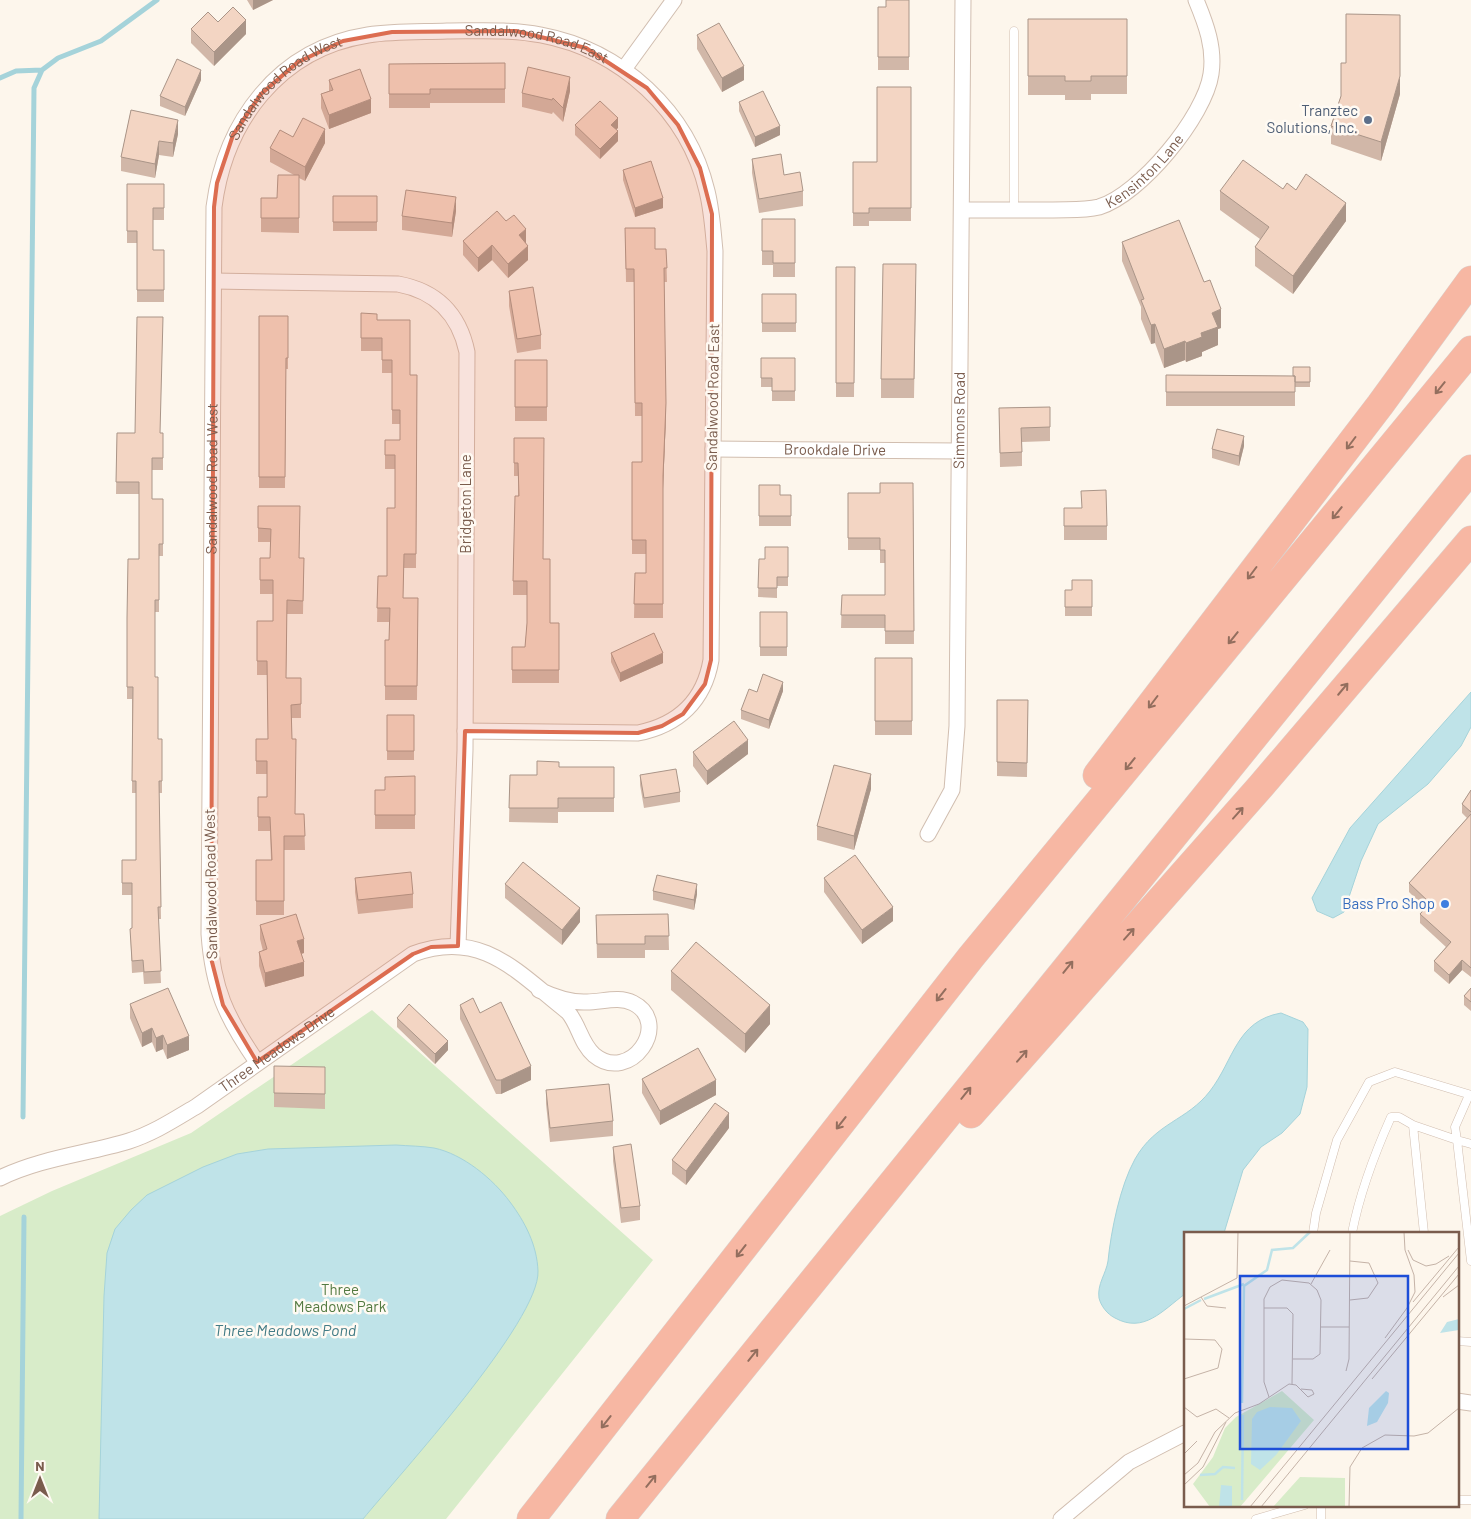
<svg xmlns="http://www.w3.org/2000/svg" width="1471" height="1519" font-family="Barlow,sans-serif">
	<rect width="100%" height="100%" fill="#fdf6ec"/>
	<path fill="#d8ecc9" d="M372 1010 653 1260 446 1519H0V1216L52 1191 191 1133Z"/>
	<path fill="#bfe3e8" stroke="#a5d3da" d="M1471 692V727L1461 746 1428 784 1378 824 1361 861 1344 912 1333 918 1317 911 1312 898 1350 828Z
		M1281 1013 1303 1022 1308 1029 1307 1087 1300 1114 1282 1133 1261 1147 1243 1170 1224 1233H1185V1294C1163 1310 1144 1334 1115 1318 1107 1314 1101 1306 1099 1298 1097 1284 1106 1274 1108 1261 1111 1231 1120 1186 1135 1159 1156 1122 1187 1121 1210 1091 1234 1060 1236 1021 1281 1013Z
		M396 1145C409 1146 422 1146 434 1148 463 1154 493 1179 510 1202 525 1222 537 1245 538 1271 540 1321 399 1475 363 1519H99L104 1296 107 1253 115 1229 131 1210 147 1195 203 1167 237 1154 268 1149Z"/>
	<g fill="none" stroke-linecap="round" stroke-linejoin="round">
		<path stroke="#a5d3da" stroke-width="5" d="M0 78 16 71 42 70
			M23 1117 34 88 42 70 58 58 101 41 157 0
			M21 1519 24 1217"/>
		<g stroke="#d1beb0" stroke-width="9">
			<path id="lane" d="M1014 210V31
				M1413 1125 1424 1233
				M1471 1144 1457 1140 1471 1261
				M1313 1233 1316 1213 1337 1140 1369 1082 1395 1072 1471 1095
				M1352 1233C1360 1192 1374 1155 1391 1117H1399L1413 1125 1457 1140 1455 1127 1469 1095
				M1457 1341 1471 1342
				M1457 1500H1471
				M1321 1505V1519
				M1256 1519 1305 1505"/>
		</g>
		<g stroke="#d1beb0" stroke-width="17">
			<g id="street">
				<path d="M624 69 674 0"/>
				<path id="s1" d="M962 210C991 210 1021 210 1050 210 1066 209 1083 211 1099 207 1140 195 1205 116 1211 74 1215 48 1206 24 1196 0"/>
				<path d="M214 281 398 284C436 291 459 314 467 352L465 750 458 946"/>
				<path id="s2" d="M713 449 959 451"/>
				<path id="s3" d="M928 834 952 790 957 726 963 0"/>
				<path id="s4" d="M257 1062C226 1017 213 989 209 934L214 207C225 122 278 49 368 35 394 31 421 32 447 31 478 31 510 29 541 35 621 50 688 111 707 191 712 211 713 231 715 251L711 660C704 701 678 725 638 733L465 731"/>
				<path id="s5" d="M0 1178C41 1158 86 1154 129 1141 154 1133 175 1119 197 1106L413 954C482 928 518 973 568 1012 579 1025 581 1044 594 1055 630 1085 673 1023 633 1003 619 996 602 1002 587 1002 570 1003 554 997 539 990"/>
				<path d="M1457 1401 1471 1403"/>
				<path d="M1061 1519 1129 1462 1185 1433"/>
			</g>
		</g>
		<g stroke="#dad1cd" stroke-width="29">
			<path id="highway" d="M1097 775 1380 405 1471 280
				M971 1114 1261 786 1471 540
				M531 1519 971 957 1471 350
				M620 1519 1471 469"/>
		</g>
		<use href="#lane" stroke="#fff" stroke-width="8"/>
		<use href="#street" stroke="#fff" stroke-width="15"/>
		<use href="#highway" stroke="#f7b7a3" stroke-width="28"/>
	</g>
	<path fill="#d1b7a8" d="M247 0H273L253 10Z
		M909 0V70H878V7H886Z
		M1028 19H1127V94H1091V100H1065V95H1028Z
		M218 22 246 34 214 66 191 43V29Z
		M697 35 744 80 722 92 697 49Z
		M505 63V103H430V108H389V64Z
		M1346 63 1400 94 1381 161 1331 144V126L1341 96Z
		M201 80 185 116 160 106V96Z
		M329 80 371 113 329 129 321 108V94L329 91Z
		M911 87V221H869V226H853V162H877Z
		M570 91 563 122 553 112 552 114 522 107V93Z
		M739 102 780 135 755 147 739 111Z
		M131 110 178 134 173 157 159 155 155 178 121 171V157Z
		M575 125 618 128 616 129 618 141 600 159 575 135Z
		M293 137 325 143 305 181 299 178V233L261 232V198H277L294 175 270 162V148Z
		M752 159 803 191V206L759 213 752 173Z
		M623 170 663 208 635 217 623 180Z
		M127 184H164V220H153V250H164V302H137V243H127Z
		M1283 189 1296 190 1346 221 1293 294 1255 266V247L1260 239 1220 210V191Z
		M333 196H377V231H333Z
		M456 211 452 237 402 230V216Z
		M762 219H795V277H773V265H762Z
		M506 221 526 243 528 260 508 278 492 260 478 272 463 255V241Z
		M625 228 655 249H666L667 282H664L666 416 663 489V618H634L635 573H646V554H632V462H642V416H635L634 282H626Z
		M1122 242 1221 328 1218 329V345L1202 352V356L1186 362 1185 360 1164 368 1155 343 1151 344 1141 319V307L1122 261Z
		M836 267H855L854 397H836Z
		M916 283 914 398H881V379Z
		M509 291 541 335V349L517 353 509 306Z
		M762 294H796V332H762Z
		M361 313 377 320 410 375H417L416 568H404L403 598H418L417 700H385V640H389L390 622H377L378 576H387L395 508V469H385V440H400V424H392V373H382V351H361Z
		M259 316H288V369H286L285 488H259Z
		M761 358H795V401H772V387H761Z
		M515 360H547V421H515Z
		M1310 367V387H1295V406H1166V375L1293 376Z
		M1050 407V441L1022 442V466L1000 467 999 408Z
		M117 433H163V470H152V499H163V556H159V612H155V677L158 739H162V793H159L161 919H158L161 983 144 984 143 972 132 973 130 929 132 928V895H122V860H136V793H132V699H127V618L139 559V494H116Z
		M514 438 543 559 550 623H559V683H512V647H525L527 623V595H513V581L518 496V476H514Z
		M1244 446 1239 466 1212 458V449Z
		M913 483 914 644H885V628H841L842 595H885V563H880V550H848V493H880Z
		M759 485 780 495H791V526H759Z
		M258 506 299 558H304L303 614H287L286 678H301V718H292V739L295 814H304L305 850H284V915H256V860H271L270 831H258V797H267V774H256V761L268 739 267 675H257V621H273V594H260V558H270L271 542H258Z
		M1064 508 1107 526V540H1064Z
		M788 547V586H777V598L758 597 759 559H765Z
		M1092 580V616H1065V590H1072Z
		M760 612H787V656H760Z
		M611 653 663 663 620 682 611 662Z
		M875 658H912V735H875Z
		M783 691 769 729 741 719V710L757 692Z
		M997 700H1028L1027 777 997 776Z
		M387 715H414V760H387Z
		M693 752 748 754 707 785 693 766Z
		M559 767H614V812H558V823L509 822 510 775H537Z
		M640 775 680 792V802L644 808 640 785Z
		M415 776V829H375V790H385Z
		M871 789 854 850 817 840V826Z
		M1471 790V977L1462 970 1449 984 1434 971V961L1446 947 1420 923V914L1425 908 1409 892V883L1467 818 1462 813V804Z
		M355 878 413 894V908L358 914 355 892Z
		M824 878 893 921 862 944 824 892Z
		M505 884 580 922 562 945 505 898Z
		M653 891 697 894 694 910 653 900Z
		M668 914 669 950H645V958H597L596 915Z
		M260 925 304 953 301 954 304 976 265 987 259 966V952L263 951 260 939Z
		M671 971 770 1024 745 1053 671 990Z
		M1471 988V1011L1464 1005V996Z
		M130 1004 189 1050 167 1059 163 1049 156 1052 152 1042 142 1047 130 1018Z
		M460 1005 480 1013 531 1080 501 1094H496L460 1019Z
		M397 1018 448 1050 435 1064 397 1027Z
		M325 1067V1109L274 1107V1093Z
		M642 1079 716 1095 660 1125 642 1093Z
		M546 1090 613 1121V1136L550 1142 546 1104Z
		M729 1128 686 1185 672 1174V1160Z
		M613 1147 640 1206V1220L621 1223 613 1161Z"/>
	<path fill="#aa9588" d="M253 0H273L253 10Z
		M246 20V34L214 66V52Z
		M744 66V80L722 92V78Z
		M201 70V80L185 116V107Z
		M1400 76V94L1381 161V142Z
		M570 77V91L563 122V108Z
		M371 99V113L329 129V115Z
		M618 118V128L611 134V125Z
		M178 120V134L173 157V143Z
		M780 126V135L755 147V137Z
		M325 129V143L305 181V167Z
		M618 131V141L600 159V149Z
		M159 141V155L155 178V164Z
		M456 197V211L452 237V223Z
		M663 198V208L635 217V208Z
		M1346 203V221L1293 294V276Z
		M526 229V243L519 249V235Z
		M492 245V260L478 272V258Z
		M528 246V260L508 278V264Z
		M1221 309V328L1218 329V345L1202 352V356L1186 362V343L1212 313Z
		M1155 324V343L1151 344V325Z
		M1185 341V360L1164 368V349Z
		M666 403V416L663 489V476Z
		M1244 436V446L1239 466V456Z
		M663 653V663L620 682V673Z
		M783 682V691L769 729V720Z
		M748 740V754L707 785V771Z
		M871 774V789L854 850V836Z
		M697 884V894L694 910V900Z
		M893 907V921L862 944V930Z
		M580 908V922L562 945V930Z
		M304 939V953L297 955V941Z
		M1462 960V970L1449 984V975Z
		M304 962V976L265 987V973Z
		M770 1005V1024L745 1053V1034Z
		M152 1028V1042L142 1047V1033Z
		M163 1035V1049L156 1052V1038Z
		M189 1036V1050L167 1059V1045Z
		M448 1041V1050L435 1064V1054Z
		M531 1066V1080L501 1094V1080Z
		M716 1080V1095L660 1125V1111Z
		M729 1113V1128L686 1185V1171Z"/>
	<path fill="#f3d5c3" stroke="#aa9588" d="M886 0H909V57H878V7H886Z
		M233 7 246 20 214 52 191 29 208 12 218 22Z
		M1346 14 1400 15V76L1381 142 1331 126 1341 96V63H1346Z
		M1028 19H1127V76H1091V81H1065V76H1028Z
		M719 23 744 66 722 78 697 35Z
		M177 59 201 70 185 107 160 96Z
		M505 63V89H430V94H389V64Z
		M528 67 570 77 563 108 553 98 552 100 522 93Z
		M360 69 371 99 329 115 321 94 333 90 329 80Z
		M877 87H911V208H869V213H853V162H877Z
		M763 91 780 126 755 137 739 102Z
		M600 101 618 118 611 125 618 131 600 149 575 125Z
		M131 110 178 120 173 143 159 141 155 164 121 157Z
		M303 118 325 129 305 167 270 148 280 130 293 137Z
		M781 154 784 175 800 172 803 191 759 199 752 159Z
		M1243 160 1283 189 1287 183 1296 190 1306 174 1346 203 1293 276 1255 247 1269 227 1220 191Z
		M651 161 663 198 635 208 623 170Z
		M278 175H299V218H261V198H277Z
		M127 184H164V208H153V250H164V290H137V231H127Z
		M406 190 456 197 452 223 402 216Z
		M333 196H377V222H333Z
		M497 211 506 221 514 215 526 229 519 235 528 246 508 264 492 245 478 258 463 241Z
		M762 219H795V263H773V251H762Z
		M1179 220 1204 282 1210 280 1221 309 1212 313 1218 327 1201 333 1202 337 1186 343 1185 341 1164 349 1155 324 1151 325 1141 300 1144 299 1122 242Z
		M625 228H655V249H666L667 268H664L666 403 663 476V604H634L635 573H646V540H632V462H642V403H635L634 269H626Z
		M883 264H916L914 379H881Z
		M836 267H855L854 383H836Z
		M533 287 541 335 517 339 509 291Z
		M762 294H796V323H762Z
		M361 313 377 314V320H410V375H417L416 554H404L403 598H418L417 686H385V640H389L390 608H377L378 576H387V508H395V455H385V440H400V410H392V360H382V338H361Z
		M259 316H288V358H286L285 477H259Z
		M137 317H163L160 433H163V458H152V499H163V544H159V600H155V677H158V739H162V781H159L161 907H158L161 971 144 972 143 960 132 961 130 929 132 928V883H122V860H136V781H132L133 687H127V618L128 559H139V482H116L117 433H135Z
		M761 358H795V391H772V378H761Z
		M515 360H547V407H515Z
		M1293 367H1310V382H1295V376H1293Z
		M1166 375 1295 376V392H1166Z
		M1050 407V427L1021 428 1022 452 1000 453 999 408Z
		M1217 429 1244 436 1239 456 1212 449Z
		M514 438H544L543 559H550V623H559V670H512V647H525L527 623V581H513L515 496H519L518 463H514Z
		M880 483H913L914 631H885V615H841L842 595H885V550H880V538H848V493H880Z
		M759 485H780V495H791V516H759Z
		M1106 490 1107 526H1064V508H1082L1081 491Z
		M258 506H300L299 558H304L303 601 287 600 286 678H301V704L291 705 292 739H296L295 814H304L305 836H284V901H256V860H272L270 817H258V797H267V761H256V739H268L267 661H257V621H273V580H260V558H270L271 529 258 528Z
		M765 547H788V577H777V588H758L759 559H765Z
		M1072 580H1092V607H1065V590H1072Z
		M760 612H787V647H760Z
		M654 633 663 653 620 673 611 653Z
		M875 658H912V721H875Z
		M763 674 783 682 769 720 741 710 749 689 757 692Z
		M997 700H1028L1027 763 997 762Z
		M387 715H414V751H387Z
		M734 721 748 740 707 771 693 752Z
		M537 761 559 762V767H614V798H558V808H509L510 775H537Z
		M834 765 871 774 854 836 817 826Z
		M676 769 680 792 644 798 640 775Z
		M415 776V815H375V790H385V777Z
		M1471 790V812L1462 804Z
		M1471 814V968L1462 960 1449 975 1434 961 1451 942 1420 914 1430 903 1409 883Z
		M855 855 893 907 862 930 824 878Z
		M523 862 580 908 562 930 505 884Z
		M411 872 413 894 358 900 355 878Z
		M657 875 697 884 694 900 653 891Z
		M296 914 304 939 297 941 304 962 265 973 259 952 267 949 260 925Z
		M668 914 669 936H645V944H597L596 915Z
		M696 942 770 1005 745 1034 671 971Z
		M168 988 189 1036 167 1045 163 1035 156 1038 152 1028 142 1033 130 1004Z
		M1471 988V1002L1464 996Z
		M473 998 480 1013 501 1002 531 1066 501 1080H496L460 1005Z
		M409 1004 448 1041 435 1054 397 1018Z
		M698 1048 716 1080 660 1111 642 1079Z
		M274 1066 325 1067V1094L274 1093Z
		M609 1084 613 1121 550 1128 546 1090Z
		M715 1103 729 1113 686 1171 672 1160Z
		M631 1144 640 1206 621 1208 613 1147Z"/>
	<defs><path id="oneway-shaft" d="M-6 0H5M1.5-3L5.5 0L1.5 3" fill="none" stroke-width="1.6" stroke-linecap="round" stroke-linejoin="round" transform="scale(1.25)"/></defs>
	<g stroke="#936e5e">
		<use href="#oneway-shaft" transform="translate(1440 388) rotate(129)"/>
		<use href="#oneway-shaft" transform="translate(1351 443) rotate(127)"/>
		<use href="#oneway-shaft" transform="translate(1337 513) rotate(129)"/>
		<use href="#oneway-shaft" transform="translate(1252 573) rotate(127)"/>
		<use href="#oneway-shaft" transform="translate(1233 638) rotate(129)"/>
		<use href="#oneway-shaft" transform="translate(1343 689) rotate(-50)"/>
		<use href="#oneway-shaft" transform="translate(1153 702) rotate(127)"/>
		<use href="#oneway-shaft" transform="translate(1130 764) rotate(129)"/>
		<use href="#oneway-shaft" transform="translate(1238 813) rotate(-48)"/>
		<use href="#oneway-shaft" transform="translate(1129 934) rotate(-48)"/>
		<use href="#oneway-shaft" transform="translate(1068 967) rotate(-51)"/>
		<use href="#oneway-shaft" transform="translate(941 995) rotate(128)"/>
		<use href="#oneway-shaft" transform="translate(1022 1056) rotate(-49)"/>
		<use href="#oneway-shaft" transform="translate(966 1093) rotate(-51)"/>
		<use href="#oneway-shaft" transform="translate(841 1123) rotate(128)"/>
		<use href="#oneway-shaft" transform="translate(741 1251) rotate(128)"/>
		<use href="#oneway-shaft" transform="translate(753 1355) rotate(-51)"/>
		<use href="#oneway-shaft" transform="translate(606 1422) rotate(128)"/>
		<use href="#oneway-shaft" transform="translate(651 1481) rotate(-51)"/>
	</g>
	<path fill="#dc6d51" fill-opacity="0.2" stroke="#dc6d51" stroke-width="4" stroke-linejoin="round" d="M516 31 586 48 647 88 678 125 700 168 712 214 711 660 705 684 683 714 662 726 638 733 465 731 458 946 431 947 413 954 257 1062 223 1005 211 958 214 207 217 183 233 135 261 94 298 62 343 41 392 32Z"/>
	<circle fill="#5c6f8a" stroke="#fffaf3" stroke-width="2" cx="1368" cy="120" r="5"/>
	<circle fill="#3f7fe0" stroke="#fffaf3" stroke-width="2" cx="1445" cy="904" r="5"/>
	<g text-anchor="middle" stroke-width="5" stroke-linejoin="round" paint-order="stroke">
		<g font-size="15" fill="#7a5c4d" stroke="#fffaf3">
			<text dy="5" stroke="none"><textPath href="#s4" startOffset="1285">Sandalwood Road East</textPath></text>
			<text dy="5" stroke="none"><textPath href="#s4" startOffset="1012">Sandalwood Road West</textPath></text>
			<text dy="5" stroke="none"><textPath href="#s1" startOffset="196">Kensinton Lane</textPath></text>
			<text transform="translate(713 397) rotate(-89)" y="5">Sandalwood Road East</text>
			<text dy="5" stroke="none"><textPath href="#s3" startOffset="420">Simmons Road</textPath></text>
			<text dy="5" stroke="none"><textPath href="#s2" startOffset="122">Brookdale Drive</textPath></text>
			<text dy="5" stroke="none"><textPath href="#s4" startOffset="594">Sandalwood Road West</textPath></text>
			<text transform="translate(466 504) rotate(-90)" y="5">Bridgeton Lane</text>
			<text transform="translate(211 884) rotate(-91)" y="5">Sandalwood Road West</text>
			<text dy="5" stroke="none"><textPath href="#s5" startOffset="309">Three Meadows Drive</textPath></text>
		</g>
		<g font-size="15" fill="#4e5e75" stroke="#fffaf3" text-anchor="end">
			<text x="1358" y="116">Tranztec<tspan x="1358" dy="17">Solutions, Inc.</tspan></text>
		</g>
		<g font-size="15" fill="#366cbe" stroke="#fffaf3" text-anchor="end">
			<text x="1435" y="909">Bass Pro Shop</text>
		</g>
		<g font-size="15" fill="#537a41" stroke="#fffaf3">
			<text x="340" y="1295">Three<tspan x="340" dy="17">Meadows Park</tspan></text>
		</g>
		<g font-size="16" font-style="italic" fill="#437c86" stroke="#fffaf3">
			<text x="285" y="1336">Three Meadows Pond</text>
		</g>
	</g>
	<g transform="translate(1184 1232)">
		<rect width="275" height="275" fill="#fdf6ec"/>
		<path d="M98 159 130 188 56 275H26L9 252 29 225 41 196 52 185ZM116 245 161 246V275H89Z" fill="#d8ecc9"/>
		<path d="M275 87V98L256 101 263 90ZM202 159 205 161 204 171 193 190 183 194 185 176ZM86 175 108 176 117 189 92 223 76 238 67 232 68 187 73 180ZM37 253 48 254V275H35Z" fill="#bfe3e8"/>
		<path fill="none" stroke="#bfe3e8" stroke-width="2.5" d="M20 67 60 52M0 77 17 68M58 171 60 54 83 38 88 18 109 16 126 0M16 243 31 242 39 235 51 236M58 268 59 183"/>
		<path fill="none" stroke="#c5b3a7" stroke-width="1" d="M224 18 229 28 242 34 252 32 265 24M127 52 146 18M17 65 23 74 42 76M259 65 275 53M166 68 184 66 194 51 185 31 166 29M229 70 275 15M0 74 53 46 54 0M80 76H103L109 82 108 152M137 95H165M201 106 223 76 231 60 230 43 221 18 220 0M0 107 31 108 38 117 34 136 0 147M162 139 165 127 166 0M188 147 275 42M85 165 80 150V67L86 55 98 48 125 51 133 58 137 68 136 122 129 127H109M0 175 13 185 32 177 45 186M0 222 13 209M0 243 14 231 31 200 51 181 75 172 105 152 112 153 124 165 130 162 128 158 117 157M0 253 19 235 42 190M66 275 275 21M77 275 275 34M165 275 166 235 178 216 201 203 230 204 244 201 275 176"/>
		<path fill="#1d4ed8" fill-opacity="0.15" stroke="#1d4ed8" stroke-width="2.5" d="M56 44H224V217H56Z"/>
		<rect width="275" height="275" fill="none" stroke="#7a5c4d" stroke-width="2.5"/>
	</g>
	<g transform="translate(40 1479)" stroke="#fffaf3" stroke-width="4" paint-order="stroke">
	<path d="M0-4L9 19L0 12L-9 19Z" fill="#7a5c4d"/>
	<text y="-8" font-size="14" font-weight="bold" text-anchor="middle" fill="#7a5c4d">N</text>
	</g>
</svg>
